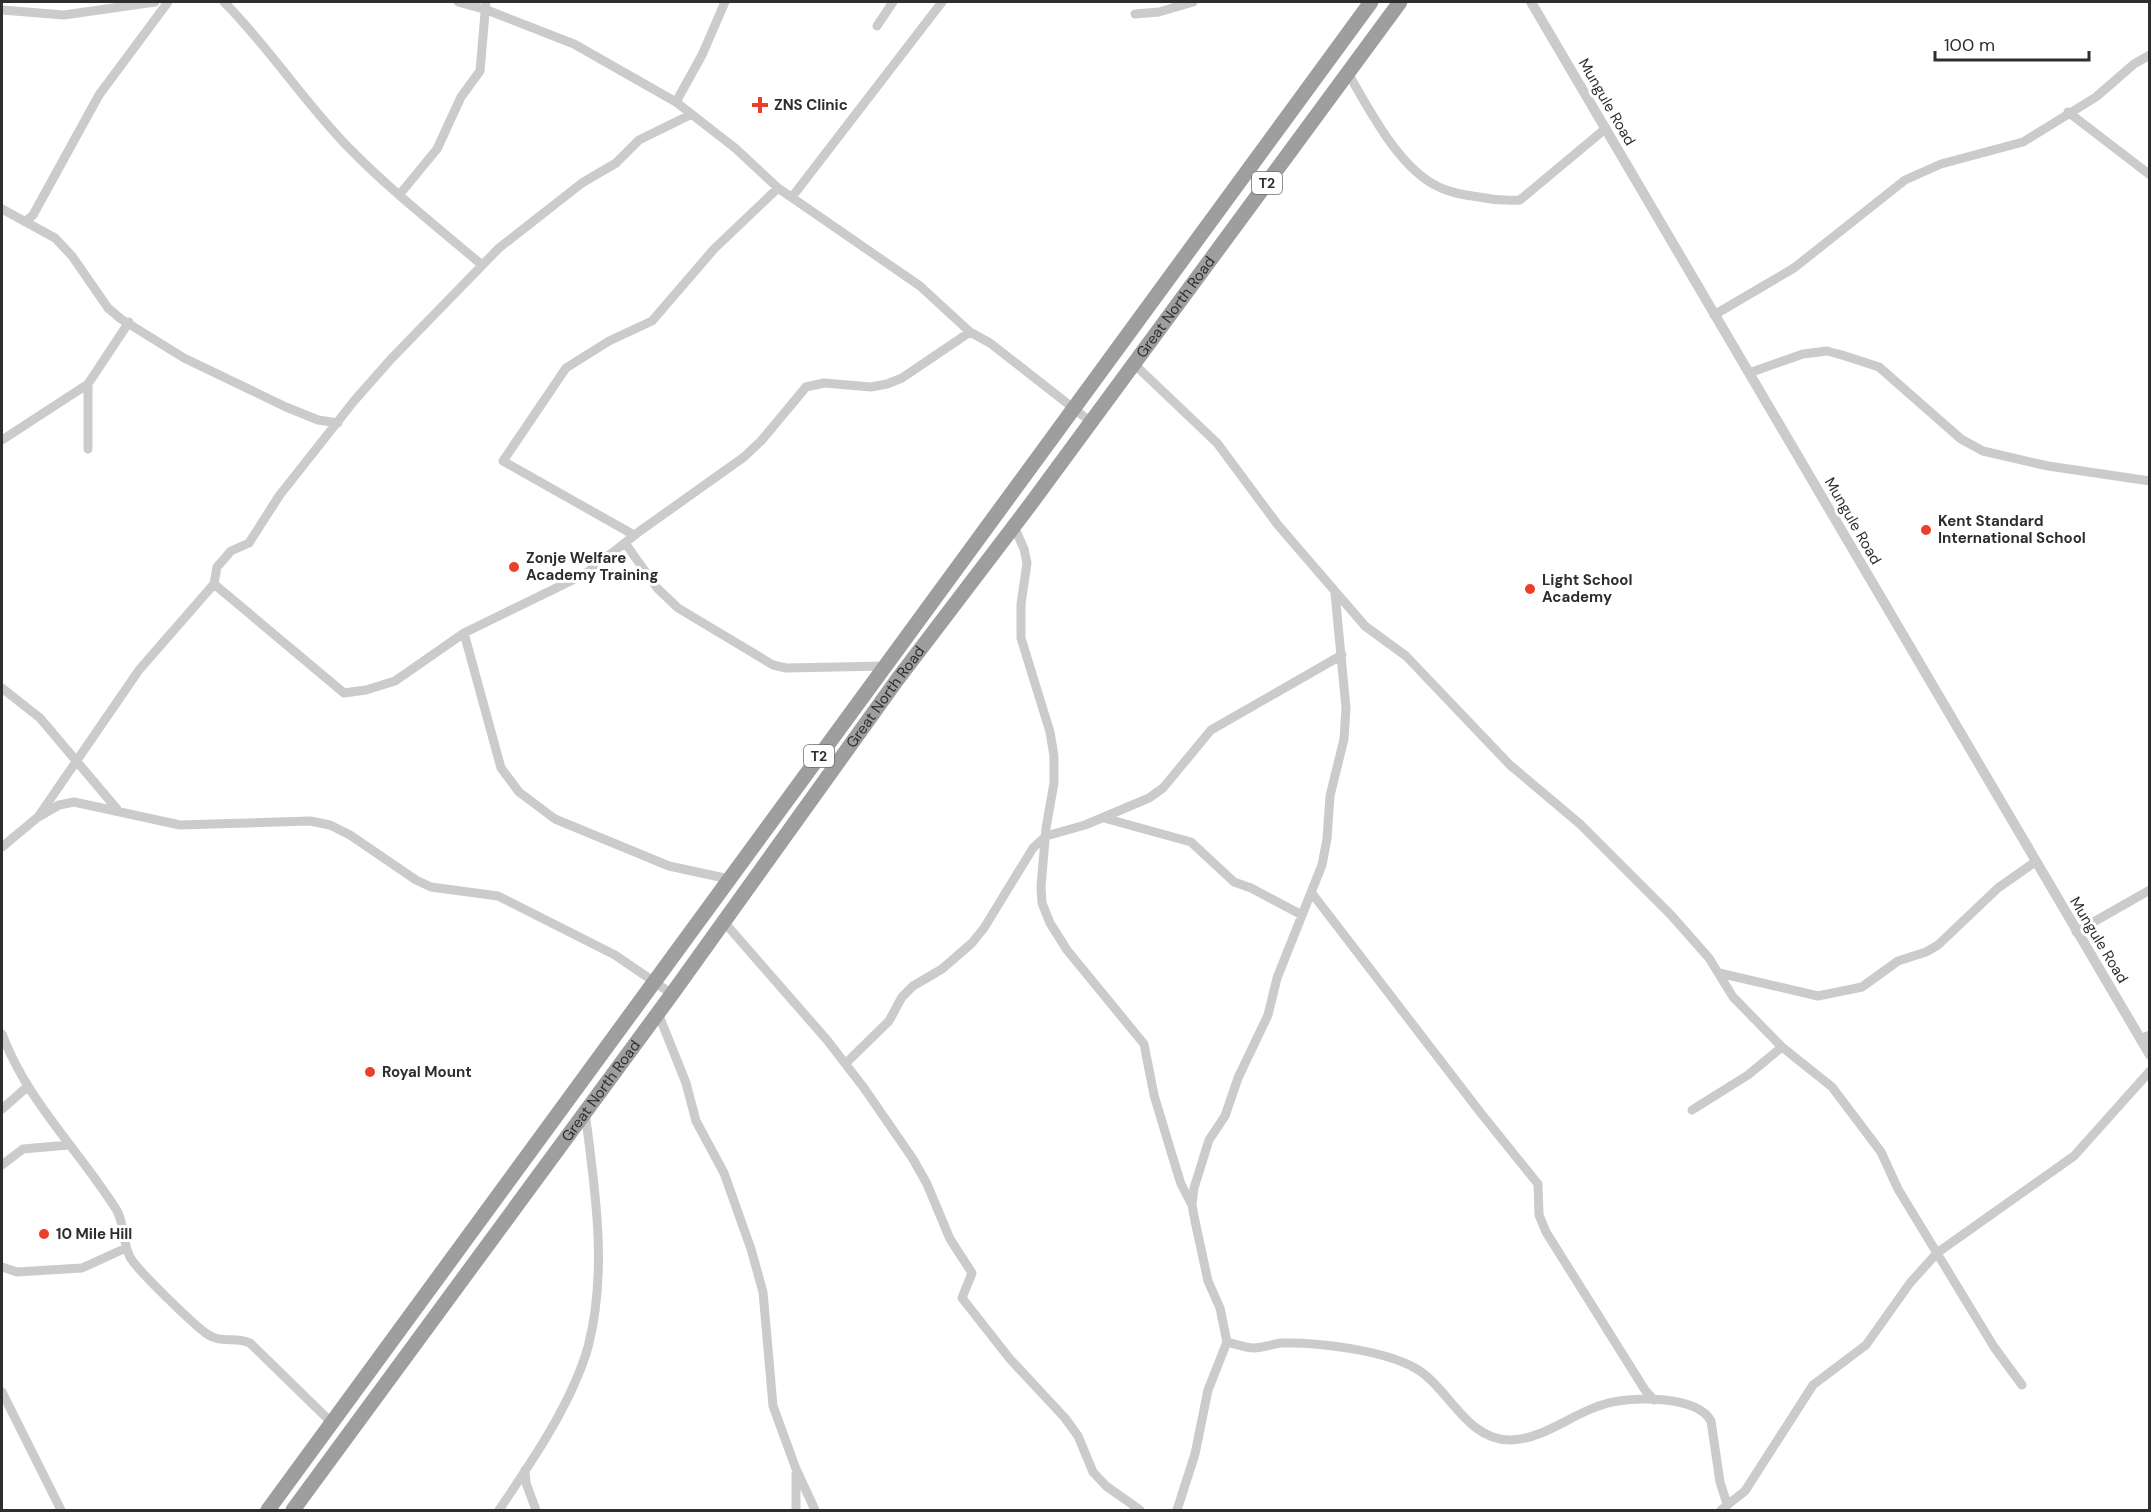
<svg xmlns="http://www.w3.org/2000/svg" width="2151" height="1512" font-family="'DM Sans',sans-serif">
	<rect width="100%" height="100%" fill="#fff"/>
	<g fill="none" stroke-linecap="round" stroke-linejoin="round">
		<path stroke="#cbcbcb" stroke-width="9" d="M224 2C269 47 303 101 348 147 390 190 437 227 482 265
			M458 2 487 10 574 44 676 102 735 148 778 188 920 286 970 332 990 343 1091 422
			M2 10 64 15 155 2
			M1135 14 1159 12 1193 2
			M877 26 893 2
			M1348 73C1369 109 1399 169 1439 187 1451 193 1465 195 1479 197 1493 200 1506 201 1520 200L1605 129
			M676 102 702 55 725 2
			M2068 112 2150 175
			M400 194 437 149 461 97 480 71 486 2
			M792 197 942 2
			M2 209 55 238 72 256 108 308 121 319 184 358 286 407 318 420 338 423
			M25 222 33 215 99 95 168 2
			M1714 315 1794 268 1905 180 1941 164 2023 142 2096 97 2134 64 2150 55
			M1134 364 1217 443 1278 525 1365 626 1406 656 1510 765 1580 824 1671 915 1709 958 1733 997 1782 1047 1832 1087 1881 1152 1898 1189 1994 1347 2022 1385
			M1749 373 1803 354 1827 351 1842 355 1879 367 1961 439 1983 451 2048 466 2150 481
			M2 440 88 384
			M88 449V384L129 322
			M1014 526 1024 549 1027 563 1021 604V638L1050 732 1054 756V783L1046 828 1041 887 1042 903 1050 923 1067 950 1144 1044 1154 1095 1172 1155 1181 1184 1192 1205
			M634 535 503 461 566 368 609 341 652 321 714 249 778 188
			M625 543 657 588 678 608 773 665 786 668 885 666
			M214 584 344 693 366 690 395 681 464 633 585 574 640 531 744 457 761 441 806 387 824 383 871 387 887 384 902 378 970 332
			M464 633 501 768 519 792 555 819 669 866 729 879
			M2 688 40 718 117 809
			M40 816 59 805 74 802 180 825 310 821 330 825 350 835 416 880 431 887 498 896 615 955 672 994
			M1104 818 1191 842 1234 882 1251 888 1302 915
			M2 847 38 817 139 670 214 584 217 567 231 551 249 543 279 496 354 401 391 359 499 248 582 183 616 163 639 140 690 115
			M1311 892 1480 1112 1538 1184 1539 1215 1546 1232 1645 1390 1654 1400
			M724 922 827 1040 864 1088 913 1159 927 1184 950 1239 972 1273 962 1298 1010 1359 1065 1418 1078 1436 1093 1472 1106 1486 1140 1510
			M2076 932 2150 890
			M1719 973 1818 996 1862 987 1898 961 1926 952 1938 945 1998 888 2035 862
			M658 1013 686 1083 696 1121 724 1173 751 1249 763 1292 773 1406 796 1469 815 1510
			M2 1034C27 1101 78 1149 116 1209 125 1223 122 1242 130 1257 136 1269 194 1325 207 1334 221 1344 236 1336 250 1343L332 1423
			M2140 1039 2150 1035
			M846 1063 889 1021 902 997 913 986 942 969 972 943 984 928 1033 848 1046 836 1085 825 1149 798 1163 788 1211 730 1342 655
			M2 1109 27 1087
			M1692 1110 1748 1075 1782 1047
			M2 1165 23 1149 68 1145
			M2 1267 17 1272 82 1268 126 1248
			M1227 1342C1235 1344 1246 1348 1254 1348 1263 1348 1272 1344 1281 1343 1317 1342 1383 1350 1415 1368 1449 1387 1466 1441 1511 1440 1545 1439 1574 1412 1605 1404 1631 1396 1697 1395 1711 1421L1720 1482 1727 1504
			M2 1392 61 1510
			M525 1470 526 1483 536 1510
			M796 1474V1510
			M499 1510C531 1463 572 1403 588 1347 608 1271 595 1189 585 1112
			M1177 1510 1195 1454 1208 1390 1227 1342 1220 1308 1208 1281 1195 1221 1192 1205 1194 1188 1209 1140 1225 1116 1238 1078 1268 1015 1277 978 1322 865 1327 839 1330 796 1344 739 1346 708 1335 593
			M1721 1510 1745 1491 1813 1385 1866 1345 1910 1283 1937 1253 2074 1156 2150 1071"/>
		<path stroke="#cbcbcb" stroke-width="10" d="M1531 2 2150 1055"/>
		<g stroke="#9e9e9e" stroke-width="15">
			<path d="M268 1510 1371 2"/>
			<path id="s1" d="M293 1510 672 994 897 680 1030 505 1400 2"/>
		</g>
	</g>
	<g fill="#eb3f2b" stroke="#fff" stroke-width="2">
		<path d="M757 96h6v6h6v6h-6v6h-6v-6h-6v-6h6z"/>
		<circle cx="1926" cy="530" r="6"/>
		<circle cx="514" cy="567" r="6"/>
		<circle cx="1530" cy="589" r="6"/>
		<circle cx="370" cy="1072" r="6"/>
		<circle cx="44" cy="1234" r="6"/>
	</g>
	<g text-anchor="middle" stroke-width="6" stroke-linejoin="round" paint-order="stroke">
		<g fill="#fff" stroke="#6d6d6d" stroke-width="1.5">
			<rect x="1252" y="172" width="30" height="22" rx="4.5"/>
			<rect x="804" y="745" width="30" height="22" rx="4.5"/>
		</g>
		<g font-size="14" font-weight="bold" fill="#2e2e2e">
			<text x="1267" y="188">T2</text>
			<text x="819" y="761">T2</text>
		</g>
		<g font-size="15" fill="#2e2e2e" stroke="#fff">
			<text transform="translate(1607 102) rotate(60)" y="5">Mungule Road</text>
			<text dy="5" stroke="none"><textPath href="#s1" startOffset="1492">Great North Road</textPath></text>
			<text transform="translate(1853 521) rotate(60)" y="5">Mungule Road</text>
			<text dy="5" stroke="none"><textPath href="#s1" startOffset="1006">Great North Road</textPath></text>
			<text transform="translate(2099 940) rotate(59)" y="5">Mungule Road</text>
			<text dy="5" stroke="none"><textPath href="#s1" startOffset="520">Great North Road</textPath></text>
		</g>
		<g font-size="15" font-weight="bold" fill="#2e2e2e" stroke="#fff" text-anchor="start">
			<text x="774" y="110">ZNS Clinic</text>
			<text x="1938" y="526">Kent Standard<tspan x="1938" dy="17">International School</tspan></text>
			<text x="526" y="563">Zonje Welfare<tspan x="526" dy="17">Academy Training</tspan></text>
			<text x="1542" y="585">Light School<tspan x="1542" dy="17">Academy</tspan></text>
			<text x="382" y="1077">Royal Mount</text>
			<text x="56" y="1239">10 Mile Hill</text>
		</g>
	</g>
	<rect width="2151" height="1512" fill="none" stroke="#2e2e2e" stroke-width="6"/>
	<path d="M1935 51v9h154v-9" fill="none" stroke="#2e2e2e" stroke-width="3"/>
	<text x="1944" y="51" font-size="18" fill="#2e2e2e" stroke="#ffffff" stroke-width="4.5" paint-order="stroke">100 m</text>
</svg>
